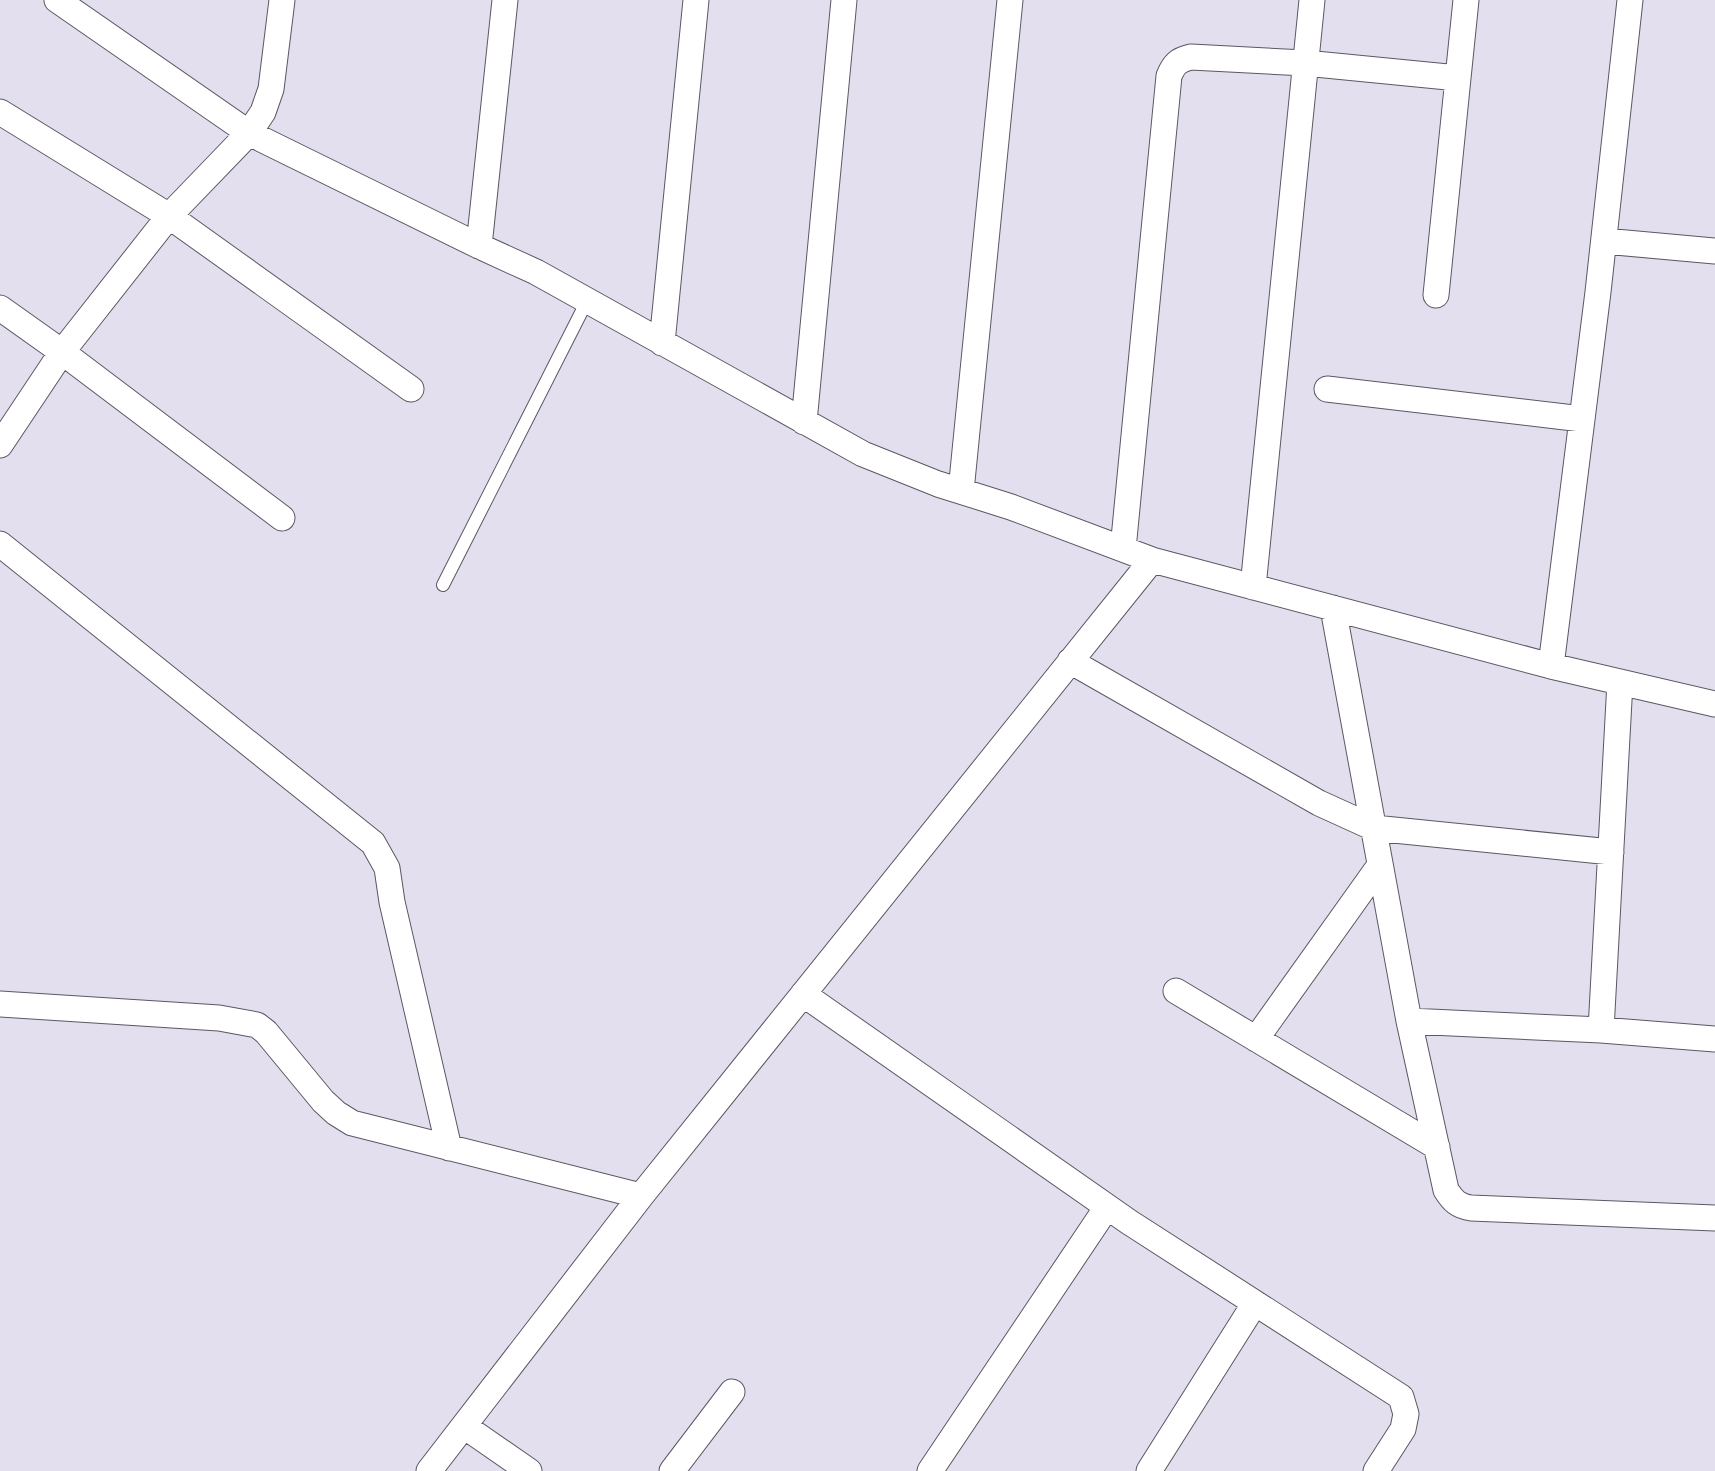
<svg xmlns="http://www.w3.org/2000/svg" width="1715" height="1471" font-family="'IBM Plex Sans',sans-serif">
	<rect width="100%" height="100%" fill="#e4dfee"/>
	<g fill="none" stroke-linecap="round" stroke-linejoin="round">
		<g stroke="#5b5763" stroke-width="14">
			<path id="service" d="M443 585 587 301"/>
		</g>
		<g stroke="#5b5763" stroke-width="27">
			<path id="minor" d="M57 0 249 133 479 246 536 272 863 454 938 484 1011 507 1152 560 1551 666 1715 704
				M1458 78 1466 0
				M0 112 169 216 411 389
				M1604 241 1715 251
				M479 246 505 0
				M0 308 62 352 169 216 249 133 263 112 271 89 282 0
				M662 343 696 0
				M1327 389 1582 419
				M804 422 844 0
				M0 445 62 352 282 518
				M961 491 1010 0
				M0 544 373 843 387 868 392 902 449 1148
				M1123 549 1169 76C1174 64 1178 60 1191 57L1305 63 1458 78 1436 295
				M1253 587 1312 0
				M1333 608 1409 1021 1446 1190C1453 1201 1458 1206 1471 1208L1715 1218
				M1070 661 1319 803 1374 828 1611 852
				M1551 666 1598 292 1630 0
				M1176 991 1437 1147
				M803 994 1129 1222 1401 1397 1406 1414 1403 1429 1376 1471
				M0 1004 219 1018 257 1025 266 1032 323 1101 336 1113 352 1123 641 1196
				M1409 1021 1601 1030 1715 1039
				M1601 1030 1620 682
				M1256 1039 1380 865
				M464 1426 529 1471
				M429 1471 641 1196 1152 560
				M672 1471 732 1392
				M930 1471 1107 1207
				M1149 1471 1255 1303"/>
		</g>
		<use href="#service" stroke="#fff" stroke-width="12"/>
		<use href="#minor" stroke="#fff" stroke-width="25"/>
	</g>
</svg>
